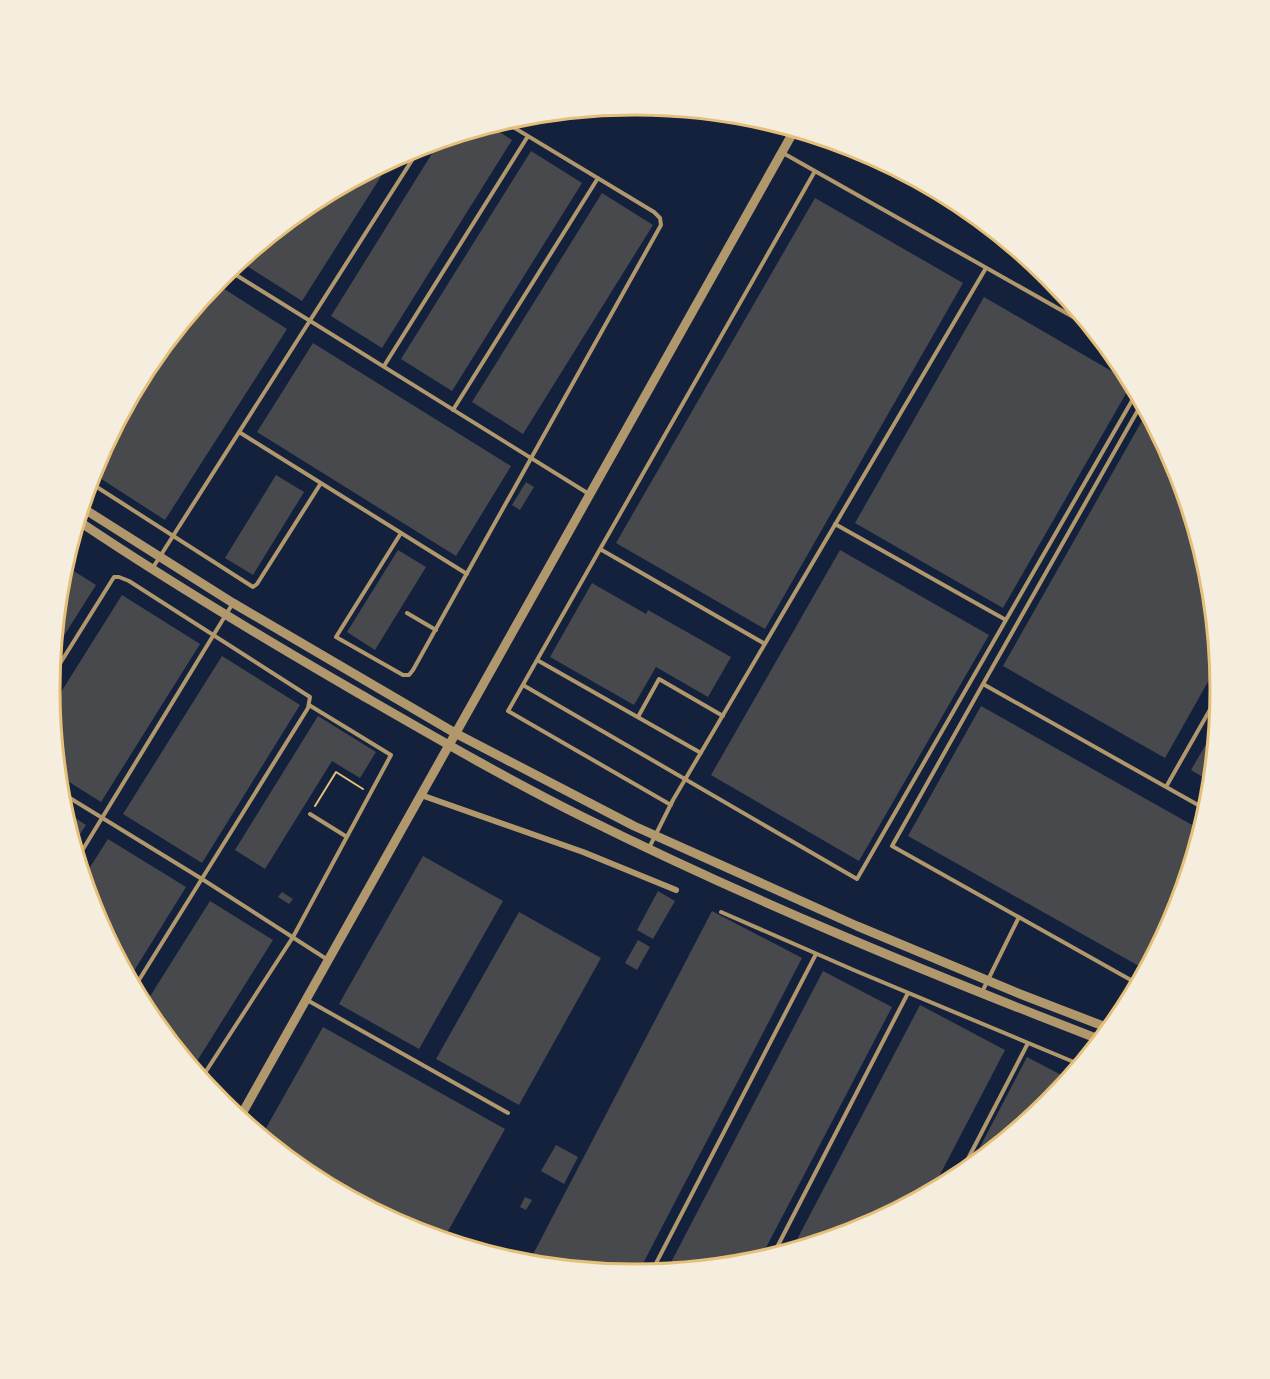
<svg xmlns="http://www.w3.org/2000/svg" width="1270" height="1379" font-family="Merriweather,serif">
	<rect width="100%" height="100%" fill="#14213d"/>
	<path fill="#48494c" d="M489 125 512 140 382 348 331 316 441 139Z
		M531 151 582 183 452 391 401 359Z
		M392 159 302 301 239 261 310 202Z
		M602 193 653 225 523 434 472 402Z
		M815 198 963 283 765 629 616 543Z
		M215 283 287 329 165 520 92 473 94 465 148 364Z
		M984 297 1132 383 1003 608 855 523Z
		M313 343 511 466 456 556 257 432Z
		M1147 412 1176 466 1209 576 1218 664 1165 758 1003 666Z
		M276 475 304 492 253 575 225 558Z
		M526 482 534 487 520 510 512 505Z
		M398 550 426 567 375 650 347 632Z
		M840 550 989 635 859 861 711 775Z
		M64 565 96 585 53 653 61 575Z
		M592 583 646 614 648 610 731 657 708 697 656 667 634 705 550 657Z
		M122 595 200 644 101 802 58 775 51 708Z
		M222 656 300 705 202 863 123 814Z
		M981 706 1201 830 1176 914 1146 970 908 836Z
		M318 716 376 752 360 778 332 761 265 869 235 850Z
		M1217 725 1211 782 1191 770Z
		M63 810 86 825 73 845 69 832Z
		M108 839 186 887 129 979 94 913 83 878Z
		M423 856 503 901 419 1049 339 1004Z
		M658 891 675 901 653 939 637 930Z
		M282 892 293 899 289 904 278 897Z
		M210 901 273 940 192 1069 148 1014 144 1006Z
		M712 911 802 958 637 1275 528 1264Z
		M519 912 601 958 519 1105 436 1059Z
		M638 940 650 947 637 970 625 963Z
		M823 971 892 1007 759 1261 749 1264 666 1272Z
		M920 1005 1005 1050 931 1192 859 1231 791 1251Z
		M323 1027 505 1129 443 1240 411 1230 309 1176 261 1137Z
		M1027 1057 1069 1079 1049 1104 968 1170Z
		M556 1145 578 1157 564 1184 541 1171Z
		M525 1197 532 1200 526 1210 520 1207Z"/>
	<g fill="none" stroke-linecap="round" stroke-linejoin="round">
		<path stroke="#e5c07b" stroke-width="2" d="M315 806 336 772 363 789"/>
		<path stroke="#b1986c" stroke-width="4" d="M783 153 1091 327
			M228 270 589 494
			M384 366 528 136
			M453 410 598 178
			M239 432 467 574
			M89 482 253 587 257 584 321 483
			M835 524 1006 620
			M401 533 336 637 403 675H409L413 670 661 225 660 218 654 212 503 121
			M600 549 765 644
			M152 569 421 146
			M407 613 436 630
			M537 660 701 753
			M51 678 114 577H119L129 581 310 697 308 708 134 988
			M983 684 1142 403
			M523 685 857 879 1137 392
			M638 717 659 679 723 716
			M1166 787 1220 692
			M60 792 202 879 328 960
			M671 805 508 711 815 171
			M310 814 347 837
			M649 848 673 800 986 268
			M77 859 233 603
			M721 912 856 971 1081 1065
			M1138 984 892 846 983 684 1207 810
			M982 992 1019 917
			M307 1000 508 1113
			M201 1079 293 937 391 755 309 705
			M958 1178 1028 1043
			M772 1257 908 993
			M651 1273 816 954"/>
		<path stroke="#b1986c" stroke-width="6" d="M421 795 583 852 676 890"/>
		<path stroke="#b1986c" stroke-width="9" d="M81 507 233 603 455 733 634 826 857 926 1020 994 1111 1029
			M77 520C169 582 263 638 358 693 431 735 505 778 581 816 750 900 925 972 1101 1040
			M239 1119 795 129"/>
	</g>
	<path d="M0 0H1270V1379H0ZM634 115H636A574 574 0 0 1 1210 689V690A574 574 0 0 1 636 1264H634A574 574 0 0 1 60 690V689A574 574 0 0 1 634 115Z" fill="#f5edde" fill-rule="evenodd"/>
	<path fill="none" stroke="#e5c07b" stroke-width="3" d="M634 115H636A574 574 0 0 1 1210 689V690A574 574 0 0 1 636 1264H634A574 574 0 0 1 60 690V689A574 574 0 0 1 634 115Z"/>
</svg>
